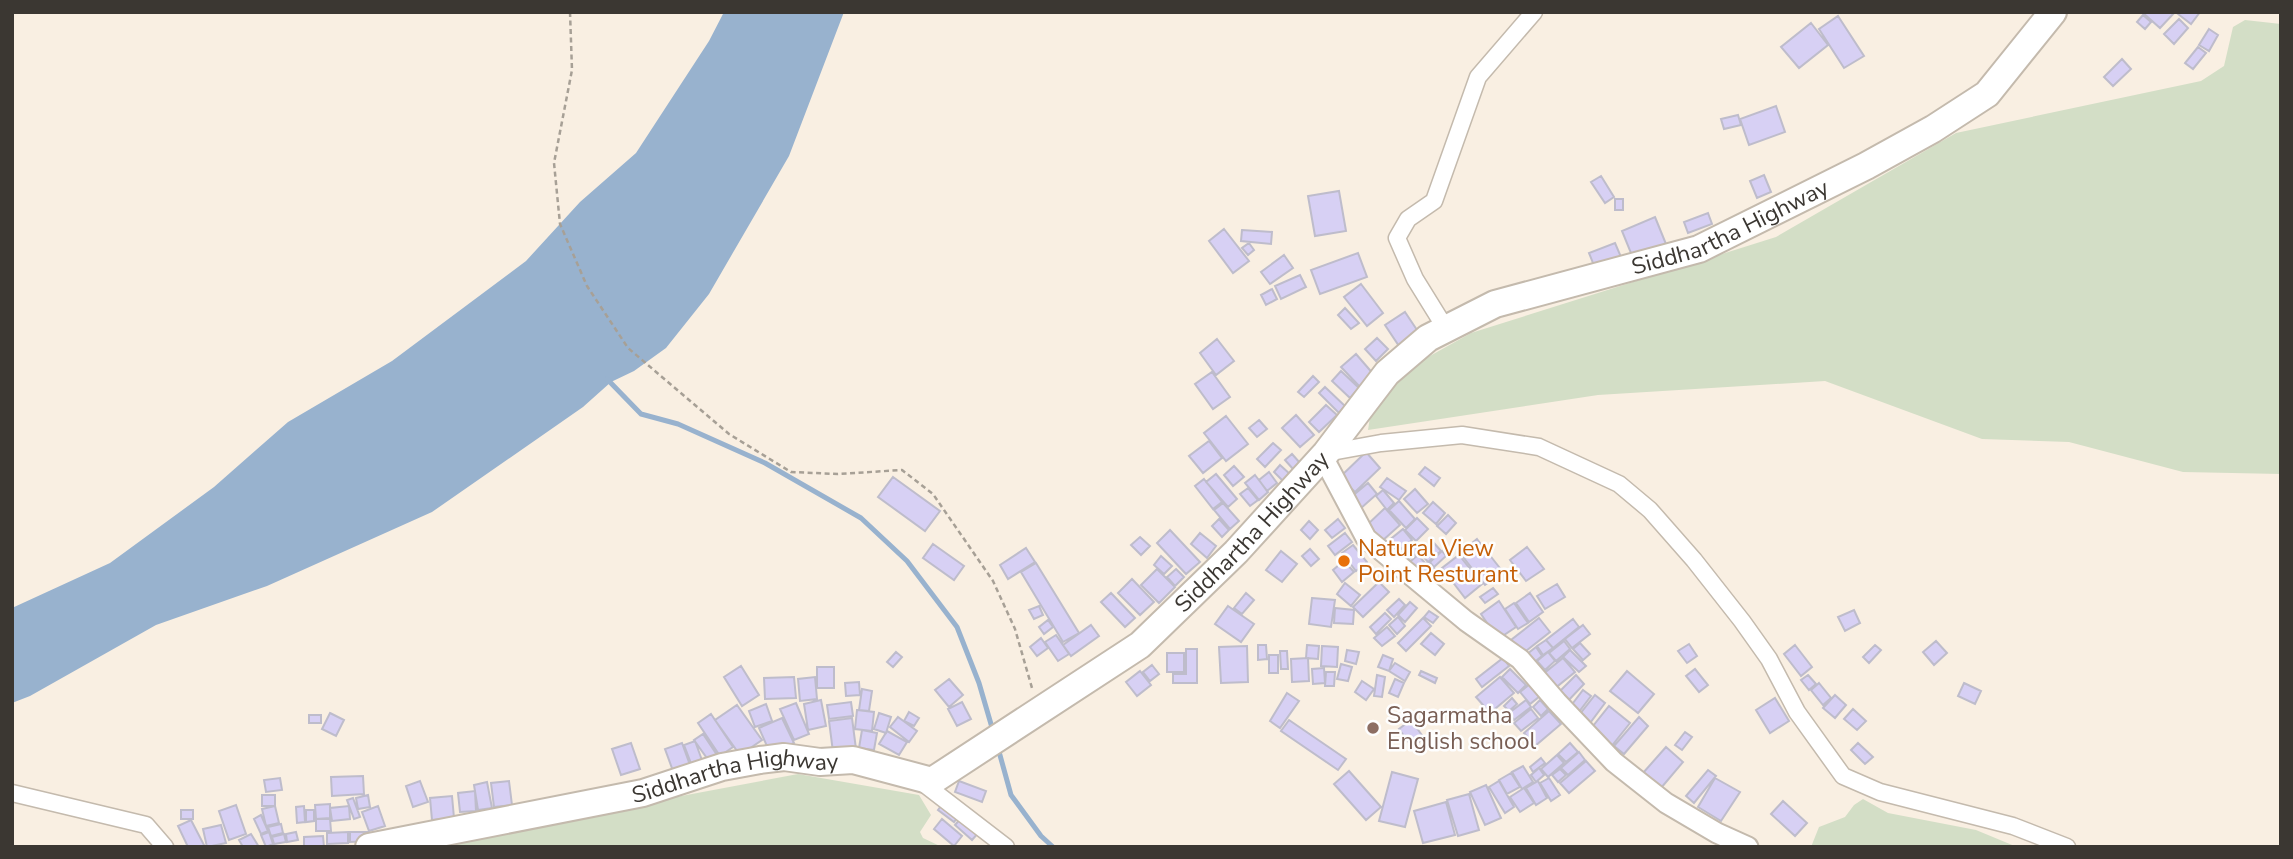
<svg xmlns="http://www.w3.org/2000/svg" width="2293" height="859" font-family="'Nunito Sans',sans-serif">
	<rect width="100%" height="100%" fill="#f9efe2"/>
	<path fill="#d3dec6" d="M2245 20 2281 24V474L2183 472 2069 442 1982 439 1825 381 1598 395 1368 430 1372 404 1412 366 1471 333 1776 237 1956 133 2201 81 2224 66 2233 27Z
		M798 774 919 795 931 815 920 832 923 838 942 847H424L478 834Z
		M1863 799 1888 813 1976 830 2017 847H1811L1819 827 1845 817 1854 805Z"/>
	<path fill="#98b2ce" d="M724 12H844L789 156 709 294 666 348 634 371 611 382 583 407 432 512 267 586 156 625 30 696 12 703V608L110 563 214 487 288 422 392 361 526 261 580 202 636 153 709 41Z"/>
	<g fill="none" stroke-linecap="round" stroke-linejoin="round">
		<path stroke="#98b2ce" stroke-width="5" d="M607 379 641 414 678 424 765 463 861 518 907 561 957 627 979 683 993 731
			M998 748 1011 795 1041 836 1053 847"/>
	</g>
	<path fill="#d7d0f4" stroke="#bebccb" stroke-width="2" d="M2142 12H2175L2160 28Z
		M2180 12H2200L2191 24 2178 14Z
		M2143 15 2151 22 2145 29 2137 22Z
		M1838 16 1864 56 1844 68 1819 29Z
		M2179 19 2188 28 2174 44 2164 34Z
		M1811 23 1828 45 1799 68 1781 47Z
		M2209 29 2218 35 2209 51 2199 45Z
		M2198 47 2206 53 2193 69 2185 63Z
		M2122 59 2131 69 2113 86 2104 77Z
		M1776 106 1785 132 1749 145 1740 119Z
		M1738 115 1741 125 1724 129 1721 119Z
		M1764 175 1771 192 1757 198 1750 181Z
		M1601 176 1614 197 1605 203 1591 182Z
		M1339 191 1346 231 1315 236 1308 196Z
		M1615 199H1623V210H1615Z
		M1708 213 1712 224 1688 233 1684 222Z
		M1655 217 1666 244 1633 258 1622 231Z
		M1224 229 1249 261 1233 273 1209 241Z
		M1242 230 1272 232 1271 244 1241 241Z
		M1249 243 1254 250 1248 255 1242 248Z
		M1615 243 1621 257 1595 268 1589 253Z
		M1358 253 1367 277 1320 294 1311 270Z
		M1284 255 1293 268 1270 284 1261 272Z
		M1300 275 1306 287 1281 299 1275 286Z
		M1361 284 1383 313 1367 326 1344 297Z
		M1272 289 1277 299 1266 305 1261 295Z
		M1345 308 1359 323 1351 329 1338 315Z
		M1405 312 1421 336 1401 349 1385 325Z
		M1377 338 1388 349 1376 361 1365 349Z
		M1217 339 1234 361 1216 375 1200 353Z
		M1356 354 1375 376 1361 388 1341 367Z
		M1341 371 1359 388 1350 398 1332 381Z
		M1212 372 1230 397 1213 409 1195 384Z
		M1313 376 1319 382 1304 397 1298 392Z
		M1325 387 1345 406 1339 413 1319 393Z
		M1326 405 1337 415 1319 432 1309 422Z
		M1296 415 1314 435 1300 447 1282 428Z
		M1226 416 1248 444 1226 461 1204 433Z
		M1259 420 1267 429 1257 437 1249 428Z
		M1209 441 1222 458 1203 473 1189 456Z
		M1273 443 1281 450 1265 467 1257 459Z
		M1366 452 1380 468 1355 492 1340 477Z
		M1292 454 1300 463 1293 469 1285 460Z
		M1280 465 1291 475 1284 482 1274 472Z
		M1234 466 1244 477 1233 486 1224 475Z
		M1425 467 1440 478 1434 486 1419 474Z
		M1269 472 1277 483 1267 491 1259 480Z
		M1216 474 1237 499 1228 507 1206 482Z
		M1255 475 1268 492 1259 500 1245 483Z
		M893 477 940 511 925 531 878 497Z
		M1387 478 1406 491 1399 500 1380 487Z
		M1204 479 1222 502 1213 509 1195 486Z
		M1368 483 1377 494 1360 509 1350 498Z
		M1248 488 1258 500 1250 506 1240 494Z
		M1415 489 1428 504 1417 513 1404 499Z
		M1383 490 1394 503 1387 510 1376 496Z
		M1399 501 1415 519 1406 528 1389 510Z
		M1433 502 1445 513 1436 524 1423 513Z
		M1223 503 1239 521 1230 529 1214 510Z
		M1385 508 1400 525 1382 541 1368 524Z
		M1448 515 1456 523 1446 534 1437 526Z
		M1417 518 1428 529 1416 541 1405 530Z
		M1219 519 1229 530 1222 537 1212 526Z
		M1338 519 1345 528 1332 538 1325 530Z
		M1309 521 1318 530 1310 539 1301 530Z
		M1403 529 1412 540 1396 553 1387 542Z
		M1170 530 1200 562 1186 574 1157 543Z
		M1200 533 1216 546 1207 558 1191 544Z
		M1345 533 1352 542 1335 555 1328 546Z
		M1140 537 1150 546 1141 555 1131 545Z
		M1477 539 1503 572 1485 585 1460 553Z
		M1415 543 1421 550 1404 563 1399 555Z
		M1434 543 1441 551 1428 562 1422 555Z
		M933 544 964 566 954 580 923 558Z
		M1353 545 1367 562 1356 571 1342 553Z
		M1527 547 1544 569 1526 581 1510 560Z
		M1026 548 1035 562 1008 579 1000 565Z
		M1310 549 1319 559 1311 566 1302 556Z
		M1281 551 1297 564 1282 582 1266 570Z
		M1442 551 1446 556 1434 567 1430 562Z
		M1418 555 1425 563 1413 573 1406 565Z
		M1459 555 1482 584 1465 598 1442 568Z
		M1161 556 1172 566 1164 574 1154 565Z
		M1344 561 1354 572 1342 582 1333 570Z
		M1428 562 1442 576 1434 584 1419 570Z
		M1036 563 1079 633 1063 642 1021 572Z
		M1157 569 1175 587 1159 603 1141 585Z
		M1176 569 1184 577 1175 586 1167 577Z
		M1132 579 1154 602 1140 615 1118 593Z
		M1379 582 1389 592 1363 617 1353 607Z
		M1345 583 1360 595 1351 606 1337 594Z
		M1557 584 1565 597 1545 609 1537 596Z
		M1493 588 1498 594 1485 603 1480 597Z
		M1111 593 1135 618 1125 627 1101 602Z
		M1246 593 1254 600 1242 614 1234 608Z
		M1530 593 1543 612 1529 622 1516 603Z
		M1312 598 1335 600 1331 627 1309 624Z
		M1399 599 1405 605 1394 617 1387 610Z
		M1499 601 1516 627 1498 639 1481 614Z
		M1410 602 1417 608 1405 622 1398 615Z
		M1514 603 1528 623 1518 629 1505 609Z
		M1039 606 1043 615 1034 619 1029 610Z
		M1228 606 1254 624 1241 642 1215 624Z
		M1335 608 1354 610 1353 624 1334 623Z
		M1854 610 1860 623 1845 631 1838 617Z
		M1429 611 1438 617 1433 623 1424 617Z
		M1385 613 1391 619 1376 634 1370 627Z
		M1398 617 1405 626 1397 634 1389 625Z
		M1423 618 1431 626 1406 651 1398 643Z
		M1539 618 1550 632 1522 654 1511 640Z
		M1573 619 1579 627 1553 648 1546 640Z
		M1048 620 1053 627 1044 634 1039 627Z
		M1091 625 1099 636 1071 656 1063 645Z
		M1583 625 1590 634 1572 648 1565 639Z
		M1387 627 1395 636 1382 646 1374 638Z
		M1431 633 1444 644 1435 655 1421 644Z
		M1056 635 1069 654 1058 661 1045 642Z
		M1041 638 1048 648 1037 656 1030 647Z
		M1546 640 1553 648 1543 655 1537 646Z
		M1564 641 1570 649 1556 661 1549 653Z
		M1936 641 1947 653 1934 665 1923 652Z
		M1580 643 1590 654 1583 660 1573 649Z
		M1689 644 1697 656 1687 663 1678 651Z
		M1258 645H1266L1267 659 1258 660Z
		M1307 645 1319 646 1318 659 1306 658Z
		M1795 645 1812 667 1801 676 1784 654Z
		M1875 645 1881 650 1869 663 1863 657Z
		M1247 646 1248 682 1221 683 1219 647Z
		M1322 646 1338 647 1337 667 1321 666Z
		M1536 647 1542 656 1532 664 1526 655Z
		M1186 649H1197V683H1173V674H1186Z
		M1347 650 1359 652 1356 664 1345 661Z
		M1570 650 1586 666 1579 672 1563 657Z
		M1280 651H1287L1288 669H1281Z
		M896 652 902 657 893 667 887 662Z
		M1548 652 1555 661 1545 670 1537 661Z
		M1167 653H1184V672H1167Z
		M1269 655H1278V673H1269Z
		M1383 655 1393 659 1389 671 1378 667Z
		M1308 658 1309 681 1292 682 1291 659Z
		M1503 658 1509 666 1482 687 1476 679Z
		M1563 658 1575 672 1554 689 1542 675Z
		M1395 663 1410 672 1405 681 1389 671Z
		M1341 664 1352 667 1348 681 1337 679Z
		M1152 665 1159 674 1150 681 1143 672Z
		M741 666 759 695 742 706 724 677Z
		M817 667H834V688H817Z
		M1324 668 1325 683 1313 684 1312 669Z
		M1510 669 1526 685 1518 693 1502 677Z
		M1695 669 1708 685 1699 692 1686 676Z
		M1140 671 1151 685 1137 696 1126 682Z
		M1421 671 1437 678 1435 683 1419 675Z
		M1627 671 1654 694 1638 713 1610 691Z
		M1326 672H1335L1334 686H1325Z
		M1377 675 1385 677 1382 697 1374 696Z
		M1576 675 1584 684 1567 702 1558 693Z
		M1808 675 1816 684 1809 690 1801 680Z
		M794 677 796 698 765 699 764 678Z
		M815 677 817 699 800 701 798 679Z
		M1500 677 1514 693 1490 713 1476 697Z
		M949 679 963 695 949 707 935 690Z
		M1395 679 1404 683 1398 697 1389 693Z
		M1362 681 1374 689 1366 700 1355 692Z
		M859 682 860 695 846 696 845 683Z
		M1819 683 1831 698 1823 705 1811 690Z
		M1964 683 1981 691 1975 704 1958 696Z
		M1530 684 1540 696 1530 704 1520 692Z
		M862 689 872 691 869 711 859 710Z
		M1583 690 1591 696 1578 713 1570 707Z
		M1287 693 1299 701 1280 728 1270 721Z
		M1595 695 1605 703 1587 727 1576 719Z
		M1835 695 1846 705 1835 718 1823 708Z
		M1512 698 1517 704 1509 711 1504 706Z
		M1775 698 1789 721 1770 733 1756 710Z
		M821 700 826 726 808 730 804 704Z
		M1526 700 1531 707 1514 720 1509 713Z
		M1540 700 1548 709 1541 716 1533 707Z
		M851 702 853 716 829 719 827 705Z
		M962 702 971 719 957 726 948 709Z
		M796 703 809 734 794 740 780 709Z
		M766 704 772 721 755 727 749 711Z
		M737 705 762 740 740 755 715 720Z
		M1609 706 1630 723 1610 748 1589 731Z
		M1531 709 1538 718 1521 731 1514 723Z
		M1853 709 1866 721 1857 730 1844 719Z
		M857 710 874 712 872 731 855 729Z
		M1549 711 1561 724 1535 746 1524 733Z
		M909 712 919 718 914 726 904 721Z
		M330 713 344 720 336 736 322 729Z
		M879 713 891 717 886 733 874 729Z
		M711 714 733 747 720 756 698 723Z
		M309 715H321V723H309Z
		M898 717 917 731 909 742 890 727Z
		M1639 717 1648 726 1624 754 1614 746Z
		M782 718 794 743 770 753 759 728Z
		M852 718 856 749 833 752 829 721Z
		M1289 720 1346 759 1338 770 1281 731Z
		M1411 720 1424 738 1412 747 1399 729Z
		M862 730 877 733 874 750 859 748Z
		M887 731 907 742 899 755 879 744Z
		M1685 732 1692 737 1682 750 1675 745Z
		M703 734 717 755 709 761 694 740Z
		M695 741 703 763 692 766 684 745Z
		M631 743 640 769 621 775 612 749Z
		M682 743 690 765 673 771 665 749Z
		M1570 743 1578 752 1566 762 1558 754Z
		M1858 743 1873 757 1865 764 1851 750Z
		M1666 747 1683 762 1661 788 1643 773Z
		M1579 752 1585 760 1568 775 1561 768Z
		M1557 755 1564 763 1548 777 1541 769Z
		M1541 758 1545 763 1533 772 1530 767Z
		M1586 761 1595 771 1569 793 1560 783Z
		M1523 766 1533 782 1522 789 1512 772Z
		M1539 768 1544 775 1536 782 1531 775Z
		M1560 769 1566 775 1558 782 1552 775Z
		M1708 770 1716 776 1694 803 1686 796Z
		M1349 771 1381 807 1366 820 1334 784Z
		M1392 772 1418 779 1405 827 1379 821Z
		M1511 773 1520 787 1507 794 1499 780Z
		M363 776 364 794 332 796 331 777Z
		M280 778 282 790 266 792 264 780Z
		M1549 778 1560 795 1551 801 1540 783Z
		M1715 778 1740 792 1721 821 1698 807Z
		M420 781 428 802 413 807 406 786Z
		M509 781 512 805 494 807 491 783Z
		M959 781 986 791 982 802 955 792Z
		M1499 781 1514 807 1505 813 1489 787Z
		M1538 781 1547 798 1536 805 1526 788Z
		M487 782 492 808 478 810 474 785Z
		M1486 785 1501 818 1485 825 1470 792Z
		M1524 788 1534 803 1520 812 1510 797Z
		M475 791 476 811 460 812 458 793Z
		M1469 794 1479 830 1458 836 1447 800Z
		M262 795H275V806H262Z
		M368 795 370 807 358 809 356 798Z
		M452 796 454 818 432 820 430 798Z
		M353 798 360 817 354 819 347 800Z
		M1783 801 1807 823 1795 836 1771 814Z
		M944 802 960 814 954 822 938 810Z
		M1446 802 1455 835 1423 843 1414 811Z
		M330 804V818L316 819 315 805Z
		M236 805 246 834 229 840 219 811Z
		M275 806 279 823 266 826 262 809Z
		M304 806 305 822 297 823 296 807Z
		M349 806 350 819 332 821 330 808Z
		M378 806 385 826 369 831 362 812Z
		M181 810H193V819H181Z
		M306 810H314V821L306 822Z
		M261 815 268 831 261 834 254 819Z
		M962 817 979 832 972 840 955 825Z
		M316 819H330L331 831H316Z
		M942 819 962 836 954 846 934 829Z
		M191 820 205 847H188L178 826Z
		M281 824 283 833 271 836 268 827Z
		M221 825 226 843 207 847 203 829Z
		M269 832 273 844 266 847 261 835Z
		M296 832 298 840 287 842 286 834Z
		M348 832V843L327 844V833Z
		M350 832H368L369 841 350 842Z
		M251 834 259 847H243L239 840Z
		M284 834 286 842 274 844 272 837Z
		M323 836 324 847H304V837Z"/>
	<g fill="none" stroke-linecap="round" stroke-linejoin="round">
		<g stroke="#c4baad" stroke-width="19">
			<path id="minor" d="M1446 329 1415 279 1397 238 1408 219 1434 201 1478 77 1534 12
				M1326 453 1381 443 1462 435 1539 447 1619 484 1650 510 1694 560 1742 621 1769 659 1797 712 1843 776 1880 792 2013 826 2067 847
				M919 780 1006 847
				M12 793 146 825 165 847"/>
		</g>
		<g stroke="#c4baad" stroke-width="23">
			<path id="tertiary" d="M1323 457 1366 538 1466 621 1520 659 1557 702 1614 762 1666 803 1717 833 1748 847"/>
		</g>
		<g stroke="#c4baad" stroke-width="30">
			<g id="trunk">
				<path id="s1" d="M369 847 643 793 722 767 760 760 784 757 820 762 853 760 932 781 1140 645 1236 552 1326 453 1387 373 1428 338 1495 304 1699 249 1866 166 1933 129 1987 94 2053 12"/>
			</g>
		</g>
		<path stroke="#a7a096" stroke-width="2.5" stroke-dasharray="5 3.5" stroke-linecap="butt" d="M570 12 572 70 554 163 560 224 587 286 628 348 729 434 791 472 838 474 902 470 933 494 993 581 1015 629 1032 688 1035 687"/>
		<use href="#minor" stroke="#fff" stroke-width="16"/>
		<use href="#tertiary" stroke="#fff" stroke-width="19"/>
		<use href="#trunk" stroke="#fff" stroke-width="26"/>
	</g>
	<circle fill="#e8710a" stroke="#fefefe" stroke-width="2.5" cx="1344" cy="561" r="7"/>
	<circle fill="#8d6e63" stroke="#fefefe" stroke-width="2.5" cx="1373" cy="728" r="7"/>
	<g text-anchor="middle" stroke-width="5" stroke-linejoin="round" paint-order="stroke">
		<g font-size="23" fill="#3b3732" stroke="#fefefe">
			<text dy="8" stroke="none"><textPath href="#s1" startOffset="1570">Siddhartha Highway</textPath></text>
			<text dy="8" stroke="none"><textPath href="#s1" startOffset="984">Siddhartha Highway</textPath></text>
			<text dy="8" stroke="none"><textPath href="#s1" startOffset="374">Siddhartha Highway</textPath></text>
		</g>
		<g font-size="23" fill="#c56008" stroke="#fefefe" text-anchor="start">
			<text x="1358" y="556">Natural View<tspan x="1358" dy="26">Point Resturant</tspan></text>
		</g>
		<g font-size="23" fill="#785e54" stroke="#fefefe" text-anchor="start">
			<text x="1387" y="723">Sagarmatha<tspan x="1387" dy="26">English school</tspan></text>
		</g>
	</g>
	<rect width="2293" height="859" fill="none" stroke="#3b3732" stroke-width="28"/>
</svg>
